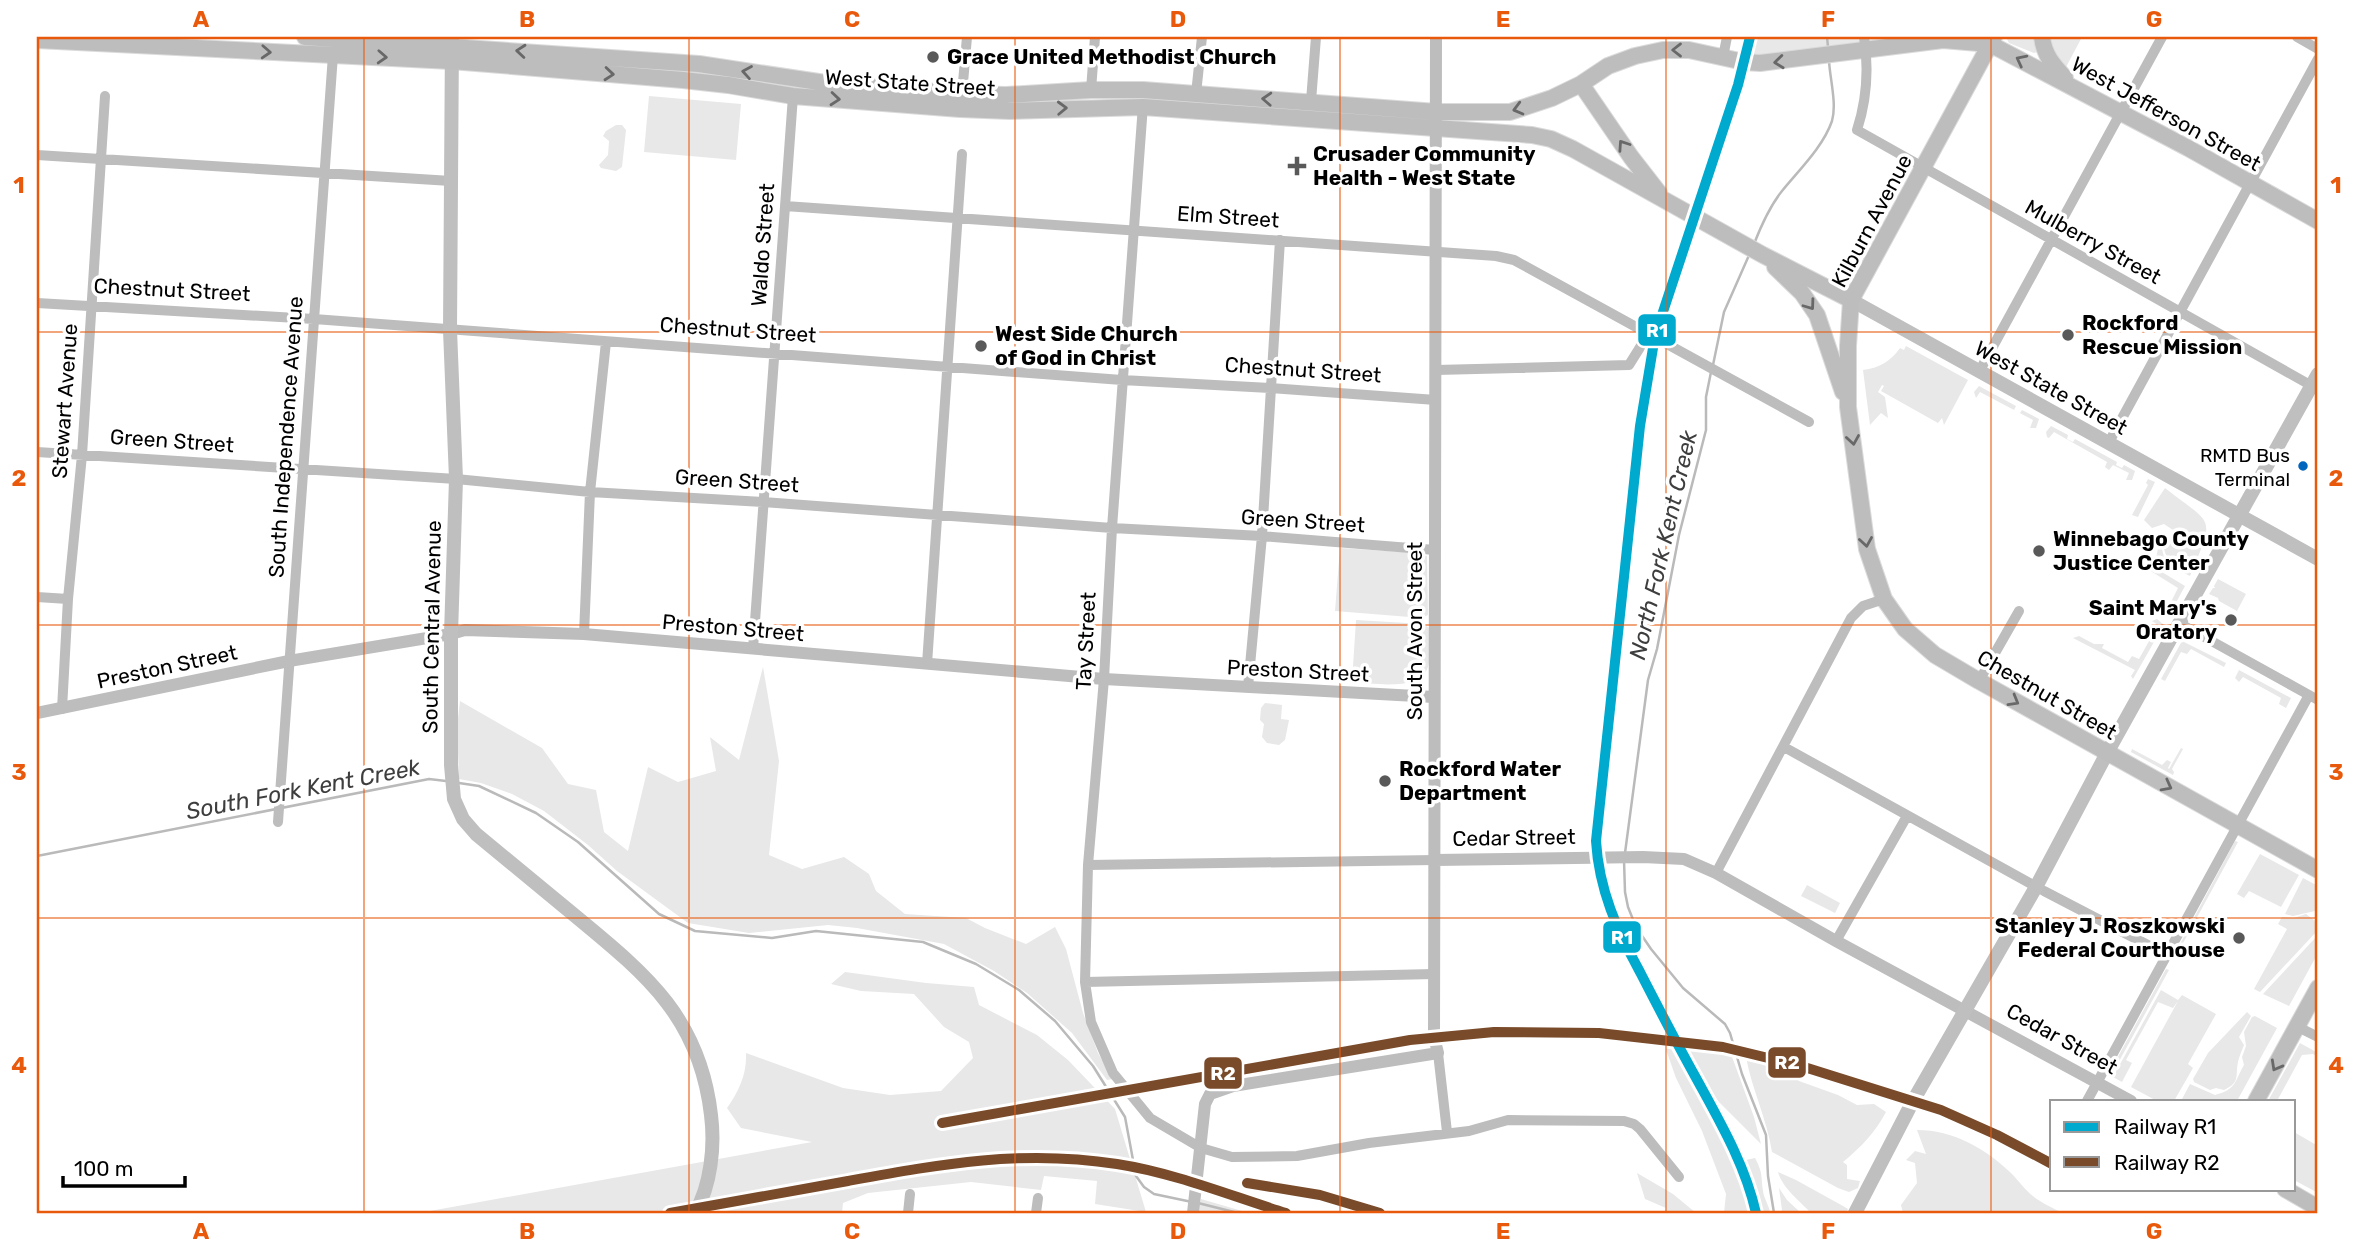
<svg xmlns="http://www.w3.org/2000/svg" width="2355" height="1250" font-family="Rubik,sans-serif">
	<rect width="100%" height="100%" fill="#fff"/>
	<path fill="#e8e8e8" d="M1755 37H1906C1856 45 1802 59 1752 55Z
		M2011 37H2036L2037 52 2034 53 2009 43 2007 39Z
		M2045 37H2082L2065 69 2055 61Z
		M649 96 741 104 736 160 644 152Z
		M616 125H622L626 130 622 167 616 171 601 168 599 165 608 155 609 141 603 136 606 131Z
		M1906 346 1968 380 1944 425 1942 418 1938 423 1881 391 1884 386 1882 385 1878 392 1885 397 1888 418 1881 413 1870 425 1863 370C1879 368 1890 362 1900 348L1904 350Z
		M1979 386 2016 406 2014 410 2020 413 2022 410 2039 419 2036 428H2030L2033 420 1980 392 1976 398 1974 392Z
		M2051 426 2068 435 2067 439 2073 442 2075 439 2117 462 2116 465 2122 468 2124 465 2135 471 2132 480H2126L2129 473 2113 465 2109 470 2105 467 2107 462 2054 432 2049 438 2047 437 2046 432Z
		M2148 479 2155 482 2138 517 2132 515 2148 485 2146 483Z
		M2165 488C2213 526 2216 514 2190 576L2156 559 2158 548 2162 549 2164 557 2172 561 2173 559 2166 555 2164 549 2173 542V530L2164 524 2152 528 2144 520Z
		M1340 548 1418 553 1427 556 1428 615 1422 618 1335 611Z
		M2152 566 2185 586 2172 610 2164 607 2162 604 2169 606 2178 588 2149 570Z
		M2218 579 2246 594 2237 611 2219 601 2218 598 2209 594 2213 588H2215L2214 586Z
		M2157 619 2164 625 2158 635 2154 634 2151 640 2154 642 2133 679 2131 676 2135 670 2073 638 2079 636 2094 644H2104L2102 648 2128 662 2132 656 2139 659 2158 625 2152 621Z
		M1356 620 1424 624 1429 628C1429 640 1431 655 1428 667 1420 692 1373 683 1352 682Z
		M2182 641 2226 663 2224 667 2191 649 2187 654 2181 652 2165 681 2161 679Z
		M763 667 779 761 769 855 802 869 844 857 869 874 876 891 905 914 966 918 985 928 1026 944 1055 927 1066 949 1083 1013 1098 1053 1113 1079 1107 1080 1072 1033 1027 993 994 971 944 944 857 928 828 925 749 933 688 923 617 871 588 845 544 811 512 794 481 783 459 779 457 727 460 701 542 748 568 784 596 790 604 832 628 851 648 767 678 782 716 771 710 737 739 760Z
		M2239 670 2291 698 2286 708 2279 704 2281 698 2243 677 2239 682 2235 678Z
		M1265 703 1282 705 1281 719 1289 720 1285 740 1279 745 1267 743 1262 737 1264 724 1260 720 1261 708Z
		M2181 748 2183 749 2172 769 2174 772 2173 775 2131 752 2132 749 2162 765 2167 760 2171 762 2168 768 2169 769Z
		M2235 841 2238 842 2182 945 2180 944Z
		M2260 854 2299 875 2281 907 2249 891 2244 898 2237 894Z
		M2303 878 2318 886V920L2315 911 2293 916 2285 914Z
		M1807 885 1840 903 1835 913 1801 896Z
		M2306 914 2318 923V930L2260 992 2254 989 2287 929 2278 924 2282 917 2294 918Z
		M2318 935V953L2289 1006 2263 994Z
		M2166 969 2169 970 2111 1076 2108 1075Z
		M845 972 926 983 974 987 979 1005 1037 1035 1068 1060 1115 1109 1146 1212 1095 1204 1097 1181 1044 1176 1041 1190 971 1182 868 1193 843 1203 842 1213H419L812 1142 741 1128 727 1108C739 1091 747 1074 746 1053L843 1088 890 1095 941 1091 973 1058 969 1042 944 1027 914 994 861 991 831 984Z
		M2161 990 2178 1000 2182 995 2216 1014 2188 1064 2193 1068 2174 1101H2157L2131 1087 2178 1001 2173 1008 2158 1002 2126 1060 2132 1063 2122 1082 2113 1077Z
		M2247 1012 2251 1016 2239 1037 2244 1045C2242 1051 2239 1056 2238 1062 2235 1076 2241 1082 2224 1090L2216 1088 2210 1090 2194 1082 2193 1079 2208 1053Z
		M2255 1016 2277 1028 2237 1101H2181L2190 1084 2215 1095C2237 1089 2234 1082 2244 1065L2242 1057 2246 1046 2244 1032 2252 1017Z
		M2300 1043 2318 1053V1057L2313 1054 2302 1055 2277 1101H2268Z
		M1664 1044 1677 1046 1682 1062 1714 1119 1720 1139 1735 1165 1753 1213H1724L1726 1194 1702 1131 1676 1078Z
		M1683 1046 1731 1054 1754 1117 1761 1144 1719 1102 1704 1083Z
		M1746 1057 1762 1062 1767 1067 1792 1074 1799 1081 1838 1095 1857 1105 1874 1104 1886 1112C1875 1133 1861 1147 1843 1162L1847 1165V1179L1860 1181 1858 1188 1849 1192 1838 1188 1772 1152C1767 1119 1752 1090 1746 1057Z
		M1917 1130C1953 1130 1985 1148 2011 1173 2018 1180 2025 1190 2034 1197 2042 1203 2053 1208 2062 1213H1903L1901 1205 1917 1183 1915 1163 1906 1160 1915 1151 1926 1154Z
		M2294 1132 2318 1146V1193L2294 1180Z
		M1755 1158C1763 1173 1761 1176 1763 1191 1764 1199 1769 1205 1770 1213H1755L1746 1160Z
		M1778 1172 1796 1180 1843 1206 1848 1209 1846 1213H1811C1800 1201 1783 1189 1778 1172Z
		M1637 1173 1673 1194 1696 1213H1664L1666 1208 1645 1199Z
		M1779 1188 1787 1200 1801 1213H1779L1782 1210Z
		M1201 1199 1249 1213H1199Z"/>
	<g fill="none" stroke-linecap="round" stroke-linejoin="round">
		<path stroke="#bababa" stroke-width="2.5" d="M1827 37 1828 47
			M1754 244C1761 226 1769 207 1782 191 1799 170 1823 147 1832 121 1837 104 1830 79 1829 61
			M1713 365 1724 312 1750 253
			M459 783 479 786 536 813 578 842 659 914 695 931 772 938 816 931 923 942 976 964 1019 990 1055 1021 1093 1066 1125 1117 1136 1176 1144 1187 1154 1194 1192 1202
			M1625 853 1648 680 1657 649 1679 535 1706 430V397L1711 372
			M37 856 429 779 446 781
			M1624 860 1625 892 1628 907 1636 927 1651 949 1683 988 1725 1024 1730 1033 1742 1074 1766 1135 1768 1176 1774 1213
			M1198 1203 1238 1213"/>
		<g stroke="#dbdbdb" stroke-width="18">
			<path id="primary" d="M305 37 699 64 832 84 962 94 1006 95 1091 90H1143L1437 112H1510L1552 98 1581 84 1608 66 1635 56 1663 50H1689L1744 62 1760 63 1943 40 1990 44 2188 148 2318 221
				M1994 37 1851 300 1848 346V407L1867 549 1884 599 1905 629 1935 655 1979 681 2318 870
				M2042 37C2044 55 2053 65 2065 78
				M37 40 451 61 683 80 728 85 793 96 960 109 1010 111 1143 107 1532 135 1551 139 1573 149 1763 255 1851 300
				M1581 84 1631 157 1659 193
				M1775 267 1802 293 1817 315 1843 392
				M2256 1101 2318 988
				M2285 1189 2318 1208"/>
		</g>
		<path stroke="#bdbdbd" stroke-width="10" d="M1864 37C1869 69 1867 99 1857 130L2312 386
			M2297 37 2318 49
			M1723 57 1727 37
			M1091 90 1095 37
			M962 94 967 37
			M1196 94 1202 37
			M1311 101 1316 37
			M1143 105 1112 528 1104 679 1088 865 1085 982 1091 1022 1113 1073 1150 1118 1201 1148 1232 1157 1297 1156 1369 1143 1469 1131 1508 1120 1624 1121 1634 1124 1640 1129 1679 1177
			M37 155 451 181
			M785 206 1496 256 1514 260 1809 422
			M37 303 314 319 1122 380 1270 388 1436 400
			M1436 370 1629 365 1649 333
			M1979 372 2162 37
			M2108 444 2318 59
			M37 452 456 479 590 492 763 502 1112 528 1262 536 1435 550
			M37 597 68 599
			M2179 623 2318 700
			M584 634 590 492 606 342
			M753 649 793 96
			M927 664 962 154
			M1979 681 2019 611
			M1248 687 1262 536 1280 240
			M62 709 68 599 82 455 105 96
			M1784 747 2044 891 2167 955
			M278 822 333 55
			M1088 865 1435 860
			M1716 873 1851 618 1863 606 1884 599
			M1836 941 1907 816
			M1085 982 1434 974
			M2298 1027 2318 1037
			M1438 1053 1447 1132
			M2087 1101 2309 695
			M908 1213 910 1194
			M1036 1213 1038 1198"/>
		<path stroke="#bdbdbd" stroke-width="12" d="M37 713 289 661 451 634 465 630 584 634 1104 679 1434 697
			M1435 860 1643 857 1684 859 1716 873 1836 941 2131 1101
			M1193 1213 1205 1104 1210 1094 1233 1086 1438 1053 1434 1037 1436 37"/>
		<path stroke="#bfbfbf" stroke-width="14" d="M452 37 450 330 456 479 451 634V765L454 799 463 819 476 834C510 862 544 890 579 919 648 976 700 1019 711 1115 715 1146 711 1185 695 1213
			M1851 300 2318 559
			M1855 1213 1913 1101 2036 887 2107 753 2318 374"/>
		<use href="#primary" stroke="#bdbdbd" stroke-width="16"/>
		<g stroke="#fff" stroke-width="16">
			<path id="rail-1" d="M1750 37 1738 85 1655 336 1640 426 1596 841C1599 890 1617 930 1640 972 1658 1007 1676 1042 1695 1076 1719 1120 1745 1164 1756 1213"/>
		</g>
		<g stroke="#fff" stroke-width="16">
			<path id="rail-2" d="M942 1123 1410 1040 1494 1032 1599 1033 1723 1047 1801 1066 1941 1110 1997 1135 2052 1164
				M1247 1183 1320 1195 1380 1213
				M670 1213C729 1202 789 1192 848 1181 941 1164 1022 1149 1117 1164 1175 1173 1231 1196 1286 1213"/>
		</g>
		<use href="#rail-1" stroke="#00a9ce" stroke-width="10"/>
		<use href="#rail-2" stroke="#7a4b2a" stroke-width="10"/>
	</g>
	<defs><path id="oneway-chevron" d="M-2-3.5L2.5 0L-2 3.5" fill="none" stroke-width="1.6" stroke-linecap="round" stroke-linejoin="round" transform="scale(1.75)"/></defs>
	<g stroke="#686868">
		<use href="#oneway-chevron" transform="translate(1677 50) rotate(-180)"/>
		<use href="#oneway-chevron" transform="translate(521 51) rotate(-175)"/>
		<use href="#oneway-chevron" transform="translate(266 52) rotate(3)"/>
		<use href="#oneway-chevron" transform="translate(382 57) rotate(3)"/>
		<use href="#oneway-chevron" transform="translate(2021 60) rotate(-153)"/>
		<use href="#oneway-chevron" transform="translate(1779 62) rotate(174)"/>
		<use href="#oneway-chevron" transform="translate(747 72) rotate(-170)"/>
		<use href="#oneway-chevron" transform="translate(609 74) rotate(5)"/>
		<use href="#oneway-chevron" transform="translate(835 99) rotate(5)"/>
		<use href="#oneway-chevron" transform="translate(1267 99) rotate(-177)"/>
		<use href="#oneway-chevron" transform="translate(1062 108) rotate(-2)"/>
		<use href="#oneway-chevron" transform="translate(1518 109) rotate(165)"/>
		<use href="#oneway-chevron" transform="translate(1623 145) rotate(-124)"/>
		<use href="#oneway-chevron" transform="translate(1810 305) rotate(54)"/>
		<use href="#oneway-chevron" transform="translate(1853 440) rotate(81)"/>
		<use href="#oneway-chevron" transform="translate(1866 542) rotate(81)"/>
		<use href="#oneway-chevron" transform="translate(2014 701) rotate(30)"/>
		<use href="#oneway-chevron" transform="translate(2167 786) rotate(28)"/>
		<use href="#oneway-chevron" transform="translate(2276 1066) rotate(119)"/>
	</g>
	<path fill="none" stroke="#e8590c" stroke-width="2" stroke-opacity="0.55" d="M364 37V1213M689 37V1213M1015 37V1213M1340 37V1213M1666 37V1213M1991 37V1213M37 332H2318M37 625H2318M37 918H2318"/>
	<g fill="#595959" stroke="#fff" stroke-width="2.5">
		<circle cx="933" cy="57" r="7"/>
		<path d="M1293.5 155.5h7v7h7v7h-7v7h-7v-7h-7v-7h7z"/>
		<circle cx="2068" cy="335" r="7"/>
		<circle cx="981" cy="346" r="7"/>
		<circle cx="2039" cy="551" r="7"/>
		<circle cx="2231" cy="620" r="7"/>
		<circle cx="1385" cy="781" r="7"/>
		<circle cx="2239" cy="938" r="7"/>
	</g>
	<circle fill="#0065bd" stroke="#fff" stroke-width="2.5" cx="2303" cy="466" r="6"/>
	<g text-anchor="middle" stroke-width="7" stroke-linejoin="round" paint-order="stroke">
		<g font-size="19" fill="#000" stroke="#fff" text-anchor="end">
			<text x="2290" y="462">RMTD Bus<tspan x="2290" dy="24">Terminal</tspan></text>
		</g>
		<g font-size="21" font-weight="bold" fill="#000" stroke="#fff" text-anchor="start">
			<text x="947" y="64">Grace United Methodist Church</text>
			<text x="1313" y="161">Crusader Community<tspan x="1313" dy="24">Health - West State</tspan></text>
			<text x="2082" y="330">Rockford<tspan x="2082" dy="24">Rescue Mission</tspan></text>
			<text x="995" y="341">West Side Church<tspan x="995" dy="24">of God in Christ</tspan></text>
			<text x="2053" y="546">Winnebago County<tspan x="2053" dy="24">Justice Center</tspan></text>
			<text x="2217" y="615" text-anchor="end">Saint Mary's<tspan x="2217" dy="24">Oratory</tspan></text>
			<text x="1399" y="776">Rockford Water<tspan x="1399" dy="24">Department</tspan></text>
			<text x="2225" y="933" text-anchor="end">Stanley J. Roszkowski<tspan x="2225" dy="24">Federal Courthouse</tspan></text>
		</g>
		<g font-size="21" fill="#000" stroke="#fff">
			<text transform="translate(910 83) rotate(4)" y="7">West State Street</text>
			<text transform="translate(2166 114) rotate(29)" y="7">West Jefferson Street</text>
			<text transform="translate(1228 217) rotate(4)" y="7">Elm Street</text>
			<text transform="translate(1872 221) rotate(-62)" y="7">Kilburn Avenue</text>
			<text transform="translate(2093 242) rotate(29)" y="7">Mulberry Street</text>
			<text transform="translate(763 245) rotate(-86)" y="7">Waldo Street</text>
			<text transform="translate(172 290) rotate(3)" y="7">Chestnut Street</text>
			<text transform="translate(738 330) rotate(4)" y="7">Chestnut Street</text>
			<text transform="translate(1303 370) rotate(4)" y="7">Chestnut Street</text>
			<text transform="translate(2051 388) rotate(29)" y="7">West State Street</text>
			<text transform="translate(65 401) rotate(-86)" y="7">Stewart Avenue</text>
			<text transform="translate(286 437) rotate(-86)" y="7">South Independence Avenue</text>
			<text transform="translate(172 441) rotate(4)" y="7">Green Street</text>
			<text transform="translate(737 481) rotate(4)" y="7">Green Street</text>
			<text transform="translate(1303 521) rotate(4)" y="7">Green Street</text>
			<text transform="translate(432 627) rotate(-89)" y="7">South Central Avenue</text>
			<text transform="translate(733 628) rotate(5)" y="7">Preston Street</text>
			<text transform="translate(1415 631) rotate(-90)" y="7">South Avon Street</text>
			<text transform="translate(1086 641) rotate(-87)" y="7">Tay Street</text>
			<text transform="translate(167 667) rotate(-12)" y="7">Preston Street</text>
			<text transform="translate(1298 671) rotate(3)" y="7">Preston Street</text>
			<text transform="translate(2047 695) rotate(30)" y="7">Chestnut Street</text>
			<text transform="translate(1514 838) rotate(-1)" y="7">Cedar Street</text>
			<text transform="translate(2062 1039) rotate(29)" y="7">Cedar Street</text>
		</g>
		<g font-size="23" font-style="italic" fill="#3e3e3e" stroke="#fff">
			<text transform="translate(1663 545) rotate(-77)" y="8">North Fork Kent Creek</text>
			<text transform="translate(303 789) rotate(-11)" y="8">South Fork Kent Creek</text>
		</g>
	</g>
	<g stroke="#fff" stroke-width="2.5">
		<rect x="1637" y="313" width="40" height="34" rx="7" fill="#00a9ce"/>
		<rect x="1602" y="920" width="40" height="34" rx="7" fill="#00a9ce"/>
		<rect x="1767" y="1046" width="40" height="33" rx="7" fill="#7a4b2a"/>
		<rect x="1203" y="1056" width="40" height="34" rx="7" fill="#7a4b2a"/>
	</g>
	<g font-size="19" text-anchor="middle" font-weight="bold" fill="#fff">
		<text x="1657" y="337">R1</text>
		<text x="1622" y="944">R1</text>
		<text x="1787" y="1069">R2</text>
		<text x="1223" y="1080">R2</text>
	</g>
	<rect width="2355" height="1250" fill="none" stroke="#ffffff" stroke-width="77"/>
	<rect x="2050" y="1100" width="245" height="91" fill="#ffffff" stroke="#999999" stroke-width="2"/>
	<rect x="2064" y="1122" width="35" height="10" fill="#00a9ce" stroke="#999999" stroke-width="2"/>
	<text x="2114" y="1134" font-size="21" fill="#000000">Railway R1</text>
	<rect x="2064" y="1157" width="35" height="10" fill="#7a4b2a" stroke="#999999" stroke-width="2"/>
	<text x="2114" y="1170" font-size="21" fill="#000000">Railway R2</text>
	<path d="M63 1176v10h122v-10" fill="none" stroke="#000000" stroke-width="3.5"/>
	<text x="74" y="1176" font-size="21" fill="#000000" stroke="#ffffff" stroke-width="5" paint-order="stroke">100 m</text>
	<rect x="38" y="38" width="2278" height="1174" fill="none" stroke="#e8590c" stroke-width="2.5"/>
	<g font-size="23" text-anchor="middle" font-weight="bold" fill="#e8590c">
		<text x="201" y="27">A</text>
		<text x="527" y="27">B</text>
		<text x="852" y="27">C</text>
		<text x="1178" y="27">D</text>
		<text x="1503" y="27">E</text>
		<text x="1828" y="27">F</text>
		<text x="2154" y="27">G</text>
		<text x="19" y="193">1</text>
		<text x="2336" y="193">1</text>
		<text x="19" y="486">2</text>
		<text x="2336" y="486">2</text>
		<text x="19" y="780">3</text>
		<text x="2336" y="780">3</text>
		<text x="19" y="1073">4</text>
		<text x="2336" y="1073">4</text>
		<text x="201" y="1239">A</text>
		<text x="527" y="1239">B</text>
		<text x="852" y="1239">C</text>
		<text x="1178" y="1239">D</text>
		<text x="1503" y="1239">E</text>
		<text x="1828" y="1239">F</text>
		<text x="2154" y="1239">G</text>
	</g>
</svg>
